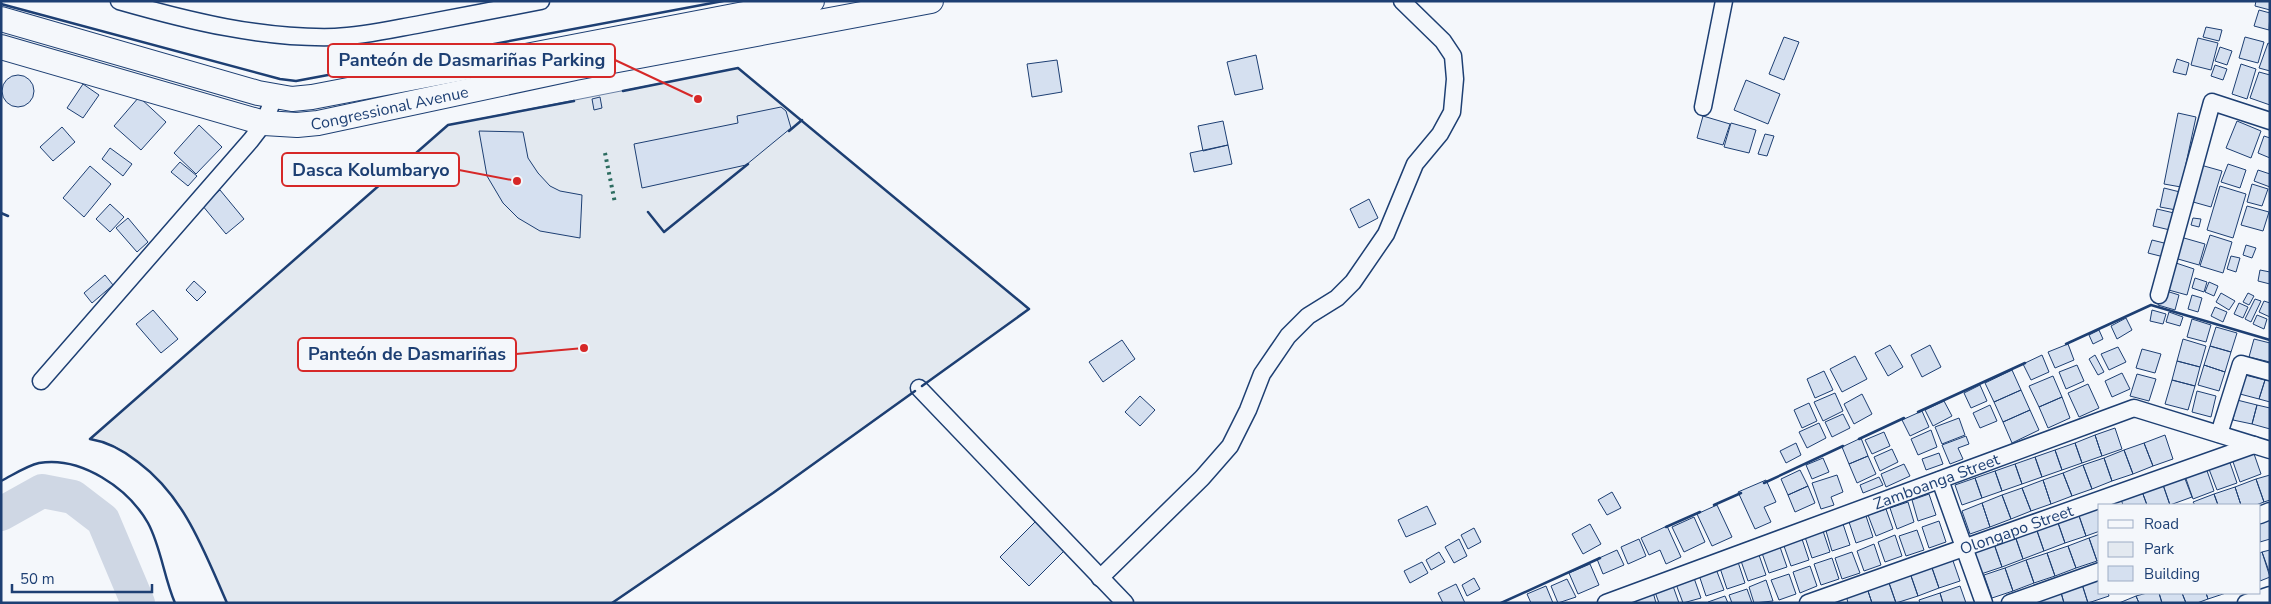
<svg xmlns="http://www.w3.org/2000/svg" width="2271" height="604" font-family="'Nunito Sans',sans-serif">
	<rect width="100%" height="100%" fill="#f4f7fb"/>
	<path fill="#e3e9f0" stroke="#687fa3" d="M738 68 1029 309 773 493 612 603H227C204 551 185 497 138 462 123 450 109 442 90 439L448 125Z"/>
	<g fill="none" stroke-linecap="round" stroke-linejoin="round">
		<path stroke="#cfd7e4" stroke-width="34" d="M1 514 42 491 73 497 103 520 138 603"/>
	</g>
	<path fill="#d5e0f0" stroke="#1d3f73" d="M2256 1H2270V10L2255 6Z
		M2259 10 2270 13 2269 30 2254 26Z
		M2206 27 2222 30 2219 41 2203 37Z
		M1784 37 1799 42 1784 80 1769 74Z
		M2245 37 2264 42 2258 63 2239 58Z
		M2198 38 2218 43 2211 70 2191 65Z
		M2268 43 2270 44V71L2259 68Z
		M2220 47 2232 51 2227 65 2215 61Z
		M1256 55 1263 89 1235 95 1227 62Z
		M2177 59 2189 63 2186 75 2173 72Z
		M1057 60 1062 92 1032 97 1027 64Z
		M2241 64 2256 69 2247 99 2232 94Z
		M2215 65 2227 69 2223 80 2211 76Z
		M2259 72 2270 75V105L2250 98Z
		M2 91a16 16 0 1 1 32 0a16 16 0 1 1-32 0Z
		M1746 80 1780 94 1768 124 1734 110Z
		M83 84 99 95 83 118 67 108Z
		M139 97 166 122 141 150 114 126Z
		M600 97 602 108 594 110 592 99Z
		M781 107 786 111 791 128 746 165 642 188 634 144 738 123 737 116Z
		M2178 113 2196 117 2181 187 2164 184Z
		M1703 116 1730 124 1723 145 1697 138Z
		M1223 121 1228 145 1203 151 1198 126Z
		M2237 121 2261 131 2251 158 2226 148Z
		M1731 123 1756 130 1749 153 1724 147Z
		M199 125 222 147 196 174 174 153Z
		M62 127 75 142 53 161 40 147Z
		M479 131 523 132 528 158 538 173 550 186 560 191 582 195 580 238 540 231 518 218 503 203 487 176Z
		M1765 134 1774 136 1767 156 1758 154Z
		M2264 136 2270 138V158L2258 153Z
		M1228 145 1232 164 1194 172 1190 153Z
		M110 148 132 164 123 176 102 159Z
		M180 162 197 176 188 186 171 172Z
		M2197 164 2222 171 2211 207 2186 200Z
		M2228 164 2246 170 2240 188 2221 182Z
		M90 166 111 184 84 217 63 198Z
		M2258 170 2270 174V187L2254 181Z
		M2252 184 2268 189 2262 206 2247 202Z
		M2220 186 2246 194 2233 238 2207 230Z
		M2164 188 2180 192 2176 210 2160 207Z
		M220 190 244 219 226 234 202 205Z
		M1369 199 1378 218 1359 228 1350 209Z
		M110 204 124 217 110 232 96 219Z
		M2247 206 2269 212 2263 231 2241 225Z
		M2157 209 2174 213 2170 230 2153 226Z
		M128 218 148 242 137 252 116 228Z
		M2193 218 2201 219 2199 227 2191 225Z
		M2210 235 2232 242 2223 273 2200 266Z
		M2177 236 2205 244 2199 265 2171 257Z
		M2152 240 2168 244 2164 257 2148 253Z
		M2246 245 2256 248 2252 258 2243 255Z
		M2231 256 2240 258 2236 272 2227 269Z
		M2173 262 2194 269 2187 295 2165 289Z
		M2260 270 2270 272V284L2258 281Z
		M105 275 113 285 92 303 84 293Z
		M2195 278 2207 282 2204 292 2192 288Z
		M194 281 206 292 197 301 186 290Z
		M2209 282 2218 286 2214 296 2205 292Z
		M2163 290 2179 295 2175 310 2158 305Z
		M2221 293 2235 301 2229 310 2216 302Z
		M2248 293 2254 296 2249 305 2243 302Z
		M2192 295 2202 298 2198 312 2188 309Z
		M2255 299 2261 301 2251 322 2245 319Z
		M2264 301 2270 303V317L2259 312Z
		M2239 303 2248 307 2243 318 2234 314Z
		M2215 307 2227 312 2223 322 2211 316Z
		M153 310 178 339 161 353 136 324Z
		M2152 310 2166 314 2163 324 2150 321Z
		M2169 312 2183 317 2180 326 2166 322Z
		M2257 315 2267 319 2264 329 2253 324Z
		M2126 318 2132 330 2117 339 2111 326Z
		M2192 319 2211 325 2206 342 2187 337Z
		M2216 327 2237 333 2231 352 2210 346Z
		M2099 330 2103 339 2093 344 2089 335Z
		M2183 339 2206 346 2200 367 2177 361Z
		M2254 339 2270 343V362L2249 357Z
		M1122 340 1135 359 1103 382 1089 362Z
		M2068 344 2074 360 2055 368 2048 352Z
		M1890 345 1903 367 1888 376 1875 353Z
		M1930 345 1941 367 1922 377 1911 355Z
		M2210 346 2231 352 2225 372 2204 365Z
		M2118 347 2126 362 2109 370 2101 354Z
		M2142 349 2161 354 2155 373 2136 368Z
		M2042 355 2049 372 2031 380 2023 364Z
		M2095 355 2104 372 2098 375 2089 359Z
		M1855 356 1867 379 1842 392 1830 369Z
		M2177 361 2200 367 2195 386 2172 380Z
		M2077 365 2084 381 2066 389 2059 372Z
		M2204 365 2225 372 2219 391 2198 385Z
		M2012 370 2021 390 1994 402 1985 383Z
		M1824 371 1833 390 1815 398 1807 379Z
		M2122 373 2130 389 2112 397 2105 381Z
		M2137 374 2156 379 2149 401 2130 396Z
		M2245 375 2265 380 2259 399 2240 394Z
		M2053 376 2062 397 2039 407 2029 386Z
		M2172 380 2195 386 2188 410 2165 404Z
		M2265 380 2270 381V402L2259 399Z
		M2088 384 2099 408 2079 417 2068 393Z
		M1980 385 1987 401 1971 408 1964 393Z
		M2021 390 2030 410 2003 422 1994 402Z
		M2197 391 2216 396 2211 417 2192 412Z
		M1835 393 1843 411 1823 421 1814 402Z
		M1862 394 1872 414 1854 424 1844 404Z
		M1140 396 1155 410 1140 426 1125 412Z
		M2062 397 2070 418 2048 428 2039 407Z
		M2237 400 2257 405 2252 424 2233 420Z
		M1944 401 1952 416 1933 426 1925 410Z
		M1809 403 1817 421 1802 428 1794 410Z
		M1990 405 1997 421 1980 428 1973 413Z
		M2257 405 2270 408V429L2252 424Z
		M2030 410 2039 430 2012 443 2003 422Z
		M1922 411 1929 427 1910 436 1902 420Z
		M1843 414 1850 428 1832 437 1825 422Z
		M1959 418 1965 435 1942 444 1935 427Z
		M1819 423 1826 438 1807 448 1799 432Z
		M2115 428 2122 449 2102 456 2095 435Z
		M1931 430 1937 447 1918 455 1911 439Z
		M1884 432 1890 446 1872 454 1865 440Z
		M2095 435 2102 456 2082 463 2075 443Z
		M2165 435 2173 459 2153 466 2144 443Z
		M1966 436 1969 444 1958 448 1963 459 1950 464 1942 445Z
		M1861 438 1868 456 1849 464 1842 447Z
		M1796 443 1801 455 1786 463 1780 451Z
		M2075 443 2082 463 2062 470 2055 450Z
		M2144 443 2153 466 2133 474 2124 450Z
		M2252 448 2261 474 2240 482 2231 456Z
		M1892 449 1898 462 1880 471 1874 457Z
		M2055 450 2062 470 2042 477 2035 457Z
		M2124 450 2133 474 2112 481 2104 458Z
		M1939 453 1943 464 1926 470 1922 459Z
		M1868 456 1876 474 1857 483 1849 464Z
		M2035 457 2042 477 2022 484 2015 464Z
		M2228 457 2237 483 2217 490 2207 464Z
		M1823 458 1829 472 1812 479 1806 465Z
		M2104 458 2112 481 2092 489 2083 465Z
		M1904 464 1910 476 1886 487 1881 474Z
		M2015 464 2022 484 2002 491 1995 471Z
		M2083 465 2092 489 2072 496 2063 473Z
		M2205 465 2214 491 2193 499 2184 473Z
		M1800 470 1808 486 1788 495 1781 479Z
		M1995 471 2002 491 1982 498 1975 478Z
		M2182 471 2192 497 2170 505 2161 479Z
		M2063 473 2072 496 2051 504 2043 480Z
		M1837 475 1843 492 1831 497 1834 505 1821 509 1812 483Z
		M2270 475V500L2264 502 2256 479Z
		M1879 477 1883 485 1863 493 1860 485Z
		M1975 478 1982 498 1962 505 1955 485Z
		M2161 479 2170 505H2147L2140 486Z
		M2256 479 2264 502 2256 505H2241L2235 487Z
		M1766 480 1776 502 1764 507 1771 522 1755 529 1738 492Z
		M2043 480 2051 504 2031 511 2022 488Z
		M1808 486 1815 503 1795 512 1788 495Z
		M2140 486 2147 505H2123L2119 494Z
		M2235 487 2241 505H2218L2214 494Z
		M2022 488 2031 511 2011 519 2002 495Z
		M1612 492 1621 508 1607 515 1598 500Z
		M1929 494 1936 515 1918 521 1912 500Z
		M2214 494 2218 505H2195L2193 502Z
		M2002 495 2011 519 1990 527 1982 503Z
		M1908 502 1914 522 1897 529 1890 508Z
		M1982 503 1990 527 1970 534 1962 511Z
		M1717 505 1732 537 1712 546 1697 514Z
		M1427 506 1436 524 1406 537 1398 520Z
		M2100 507V531L2086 536 2077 510Z
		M1886 509 1893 529 1876 536 1868 515Z
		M2077 510 2086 536 2065 543 2056 517Z
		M1866 516 1873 537 1856 543 1849 522Z
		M2270 516V539L2260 542V517Z
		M1694 517 1705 542 1684 552 1672 527Z
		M2056 517 2065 543 2044 551 2035 525Z
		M1939 521 1946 542 1929 548 1922 527Z
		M1035 522 1064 551 1029 586 1000 557Z
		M1590 524 1601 544 1583 554 1572 534Z
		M1843 524 1850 545 1832 551 1826 531Z
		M2035 525 2044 551 2023 559 2014 533Z
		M1667 526 1681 557 1666 564 1660 550 1649 555 1641 538Z
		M1474 528 1481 542 1468 549 1461 535Z
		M1917 530 1924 550 1906 556 1899 536Z
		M1823 531 1830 552 1812 558 1805 537Z
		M2014 533 2023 559 2002 567 1993 541Z
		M2100 534V560L2097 561 2089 538Z
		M1895 535 1902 556 1885 562 1878 542Z
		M2089 538 2097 561 2076 568 2068 546Z
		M1459 539 1467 556 1454 563 1445 547Z
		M1639 539 1646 556 1628 564 1621 547Z
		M1802 539 1809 560 1791 566 1784 546Z
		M1993 541 2002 567 1981 574 1971 548Z
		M1874 544 1881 565 1864 571 1857 551Z
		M2068 546 2076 568 2055 576 2047 553Z
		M1780 547 1787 567 1769 573 1762 553Z
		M1617 550 1624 565 1603 574 1597 559Z
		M2270 550V574L2262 552Z
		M1439 552 1445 562 1431 570 1426 560Z
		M1852 552 1860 573 1842 579 1835 558Z
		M2262 552 2270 577 2260 581V553Z
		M2047 553 2055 576 2034 583 2026 560Z
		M1759 555 1766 575 1748 581 1741 561Z
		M1832 558 1839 579 1821 585 1814 564Z
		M1952 558 1960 581 1939 588 1931 565Z
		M2026 560 2034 583 2013 591 2005 568Z
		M1422 562 1428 573 1410 583 1404 571Z
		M1738 562 1745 583 1727 589 1720 568Z
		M1590 564 1599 585 1578 594 1569 573Z
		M1931 565 1939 588 1918 596 1910 573Z
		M1810 566 1817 586 1800 593 1793 572Z
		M2005 568 2013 591 1992 598 1984 575Z
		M1716 569 1724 590 1706 596 1699 575Z
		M1910 573 1918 596 1896 603 1888 580Z
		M1789 574 1796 594 1779 600 1771 580Z
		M2100 575V593H2108L2109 596 2088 603 2081 581Z
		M1474 578 1480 589 1467 596 1462 585Z
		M1694 578 1701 598 1683 603 1676 584Z
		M1567 579 1576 597 1558 603 1551 586Z
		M1766 580 1773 601 1754 603 1749 587Z
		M1888 580 1896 603H1872L1867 588Z
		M2081 581 2088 603H2064L2060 589Z
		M1456 584 1465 603H1443L1438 593Z
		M1546 586 1553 603H1531L1527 594Z
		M1673 586 1679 603H1659L1655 592Z
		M1960 586 1966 603H1943L1940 593Z
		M1867 588 1872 603H1848L1846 595Z
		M1747 589 1752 603H1732L1729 595Z
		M2060 589 2064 603H2041L2038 597Z
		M1653 592 1656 603H1637L1635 599Z
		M1940 593 1943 603H1920L1919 600Z
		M2147 593H2159L2162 603H2139L2136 596Z
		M2159 593H2182L2186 603H2162Z
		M2182 593H2206L2208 599 2197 603H2186Z
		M2206 593H2226L2208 599Z
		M1725 596 1728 603H1708V602Z
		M2136 596 2139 603H2119Z"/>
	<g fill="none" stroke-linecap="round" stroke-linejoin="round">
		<g stroke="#1d3f73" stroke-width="19">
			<g id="street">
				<path d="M119 1C189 21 262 39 335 37 364 36 393 29 421 24 461 16 501 9 541 1"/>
				<path d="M1703 107 1724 1"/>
				<path d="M2159 295 2212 102 2270 121"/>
				<path d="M41 381 251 140 264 123 274 97"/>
				<path d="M919 388 1125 603"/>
				<path d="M2219 434 2241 364 2270 372"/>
				<path d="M1940 480 1984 603"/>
				<path d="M2260 515 2270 511"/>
				<path d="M1100 578 1202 478 1230 446 1248 410 1262 374 1288 336 1308 316 1337 298 1353 282 1386 234 1415 164 1440 134 1452 112 1455 79 1453 56 1443 41 1402 1"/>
				<path id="s1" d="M1606 603 2134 408 2270 450"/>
				<path id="s2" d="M1808 603 2254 445"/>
				<path d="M2010 603 2100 571"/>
				<path d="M2246 603 2270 595"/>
			</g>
		</g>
		<g stroke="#1d3f73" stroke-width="26">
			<g id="secondary">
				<path d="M1 19 258 93 292 99 312 97 812 1"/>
				<path id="s3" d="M1 47 264 123 297 125 318 123 575 68 931 1"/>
			</g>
		</g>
		<use href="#street" stroke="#f4f7fb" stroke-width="16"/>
		<use href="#secondary" stroke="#f4f7fb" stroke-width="24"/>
		<path stroke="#2c6c60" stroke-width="4" stroke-dasharray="2.5 4" stroke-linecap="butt" d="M605 153 615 203"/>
		<path stroke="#1d3f73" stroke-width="2.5" d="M1 4 280 79 296 81 723 1
			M623 91 738 68 1029 309 922 386
			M789 131 802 120
			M648 212 664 232 748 164
			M1 213 8 216
			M2066 344 2151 305 2270 340
			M1918 412 2025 363
			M90 439 448 125 574 101
			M90 439C109 442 123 450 138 462 185 497 204 551 227 603
			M1859 439 1904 418
			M1 481C13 475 26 466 39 463 81 456 128 488 148 523 161 547 164 578 175 603
			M1764 483 1843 446
			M1714 505 1741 493
			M1666 527 1700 512
			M612 603 773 493 915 391
			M1501 603 1600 558"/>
	</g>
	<g text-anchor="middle" stroke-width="4" stroke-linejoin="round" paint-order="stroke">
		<g font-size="16" fill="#1d3f73" stroke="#f4f7fb">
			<text dy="6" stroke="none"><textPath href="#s3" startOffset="401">Congressional Avenue</textPath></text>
			<text dy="6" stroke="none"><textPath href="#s1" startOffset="352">Zamboanga Street</textPath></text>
			<text dy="6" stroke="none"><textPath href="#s2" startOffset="221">Olongapo Street</textPath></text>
		</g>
	</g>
	<path fill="none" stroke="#d62828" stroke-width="2" d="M698 99L615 60M517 181L459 170M584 348L516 354"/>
	<g fill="#d62828" stroke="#f4f7fb" stroke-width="2">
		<circle cx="698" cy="99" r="5"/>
		<circle cx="517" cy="181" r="5"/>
		<circle cx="584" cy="348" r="5"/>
	</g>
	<g fill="#f4f7fb" stroke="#d62828" stroke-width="2">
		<rect x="328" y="44" width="287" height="33" rx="5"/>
		<rect x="282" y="153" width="177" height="33" rx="5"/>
		<rect x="298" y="338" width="218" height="33" rx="5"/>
	</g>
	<g font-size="18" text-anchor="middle" font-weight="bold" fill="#1d3f73">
		<text x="472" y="66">Panteón de Dasmariñas Parking</text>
		<text x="371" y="176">Dasca Kolumbaryo</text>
		<text x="407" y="360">Panteón de Dasmariñas</text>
	</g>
	<rect width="2271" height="604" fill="none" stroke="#1d3f73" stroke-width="5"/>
	<rect x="2098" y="504" width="162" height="90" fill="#f4f7fb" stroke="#9eadc5"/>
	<rect x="2108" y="520" width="25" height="8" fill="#f4f7fb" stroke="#9eadc5"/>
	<text x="2144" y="529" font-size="15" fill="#1d3f73">Road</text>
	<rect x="2108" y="542" width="25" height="15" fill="#e3e9f0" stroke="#9eadc5"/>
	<text x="2144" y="554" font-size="15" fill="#1d3f73">Park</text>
	<rect x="2108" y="566" width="25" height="15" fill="#d5e0f0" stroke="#9eadc5"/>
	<text x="2144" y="579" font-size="15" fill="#1d3f73">Building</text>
	<path d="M12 584v8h140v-8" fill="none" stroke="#1d3f73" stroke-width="2.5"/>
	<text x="20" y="584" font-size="15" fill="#1d3f73" stroke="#f4f7fb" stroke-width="4" paint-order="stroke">50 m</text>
</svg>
